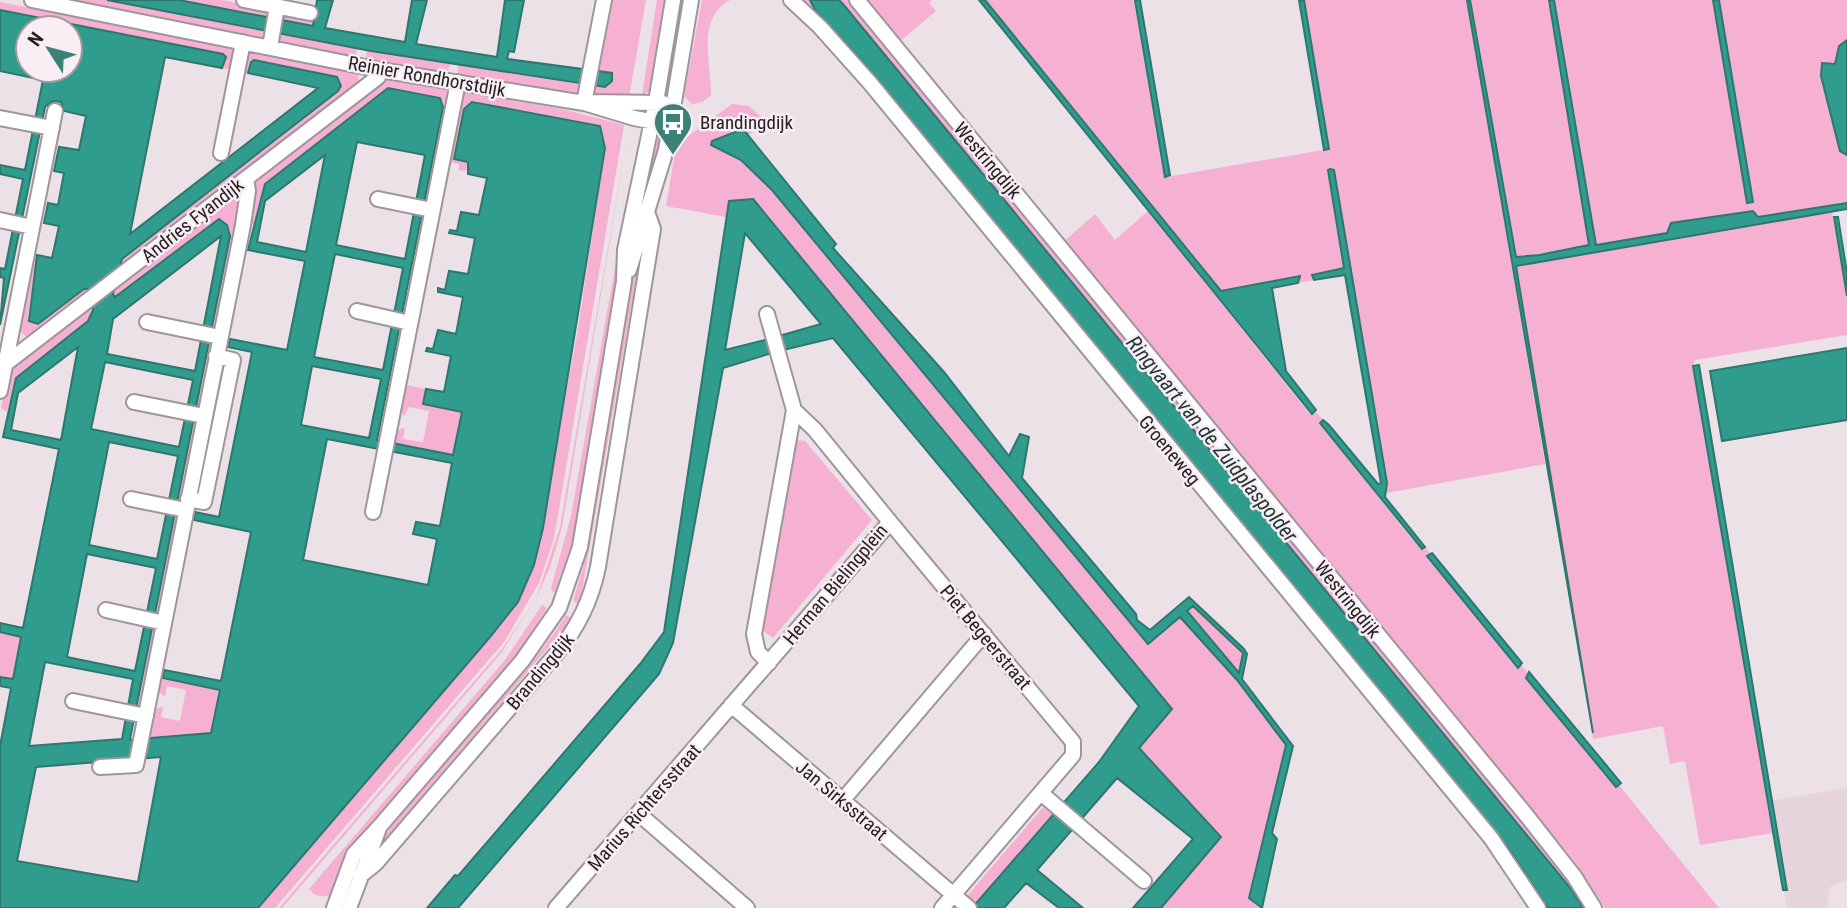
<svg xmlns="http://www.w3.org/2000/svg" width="1847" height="908" font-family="'Roboto Condensed',sans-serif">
	<rect width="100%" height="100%" fill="#ebe1e6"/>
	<path fill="#e6d4dc" d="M1847 788V880L1830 887 1827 908H1787L1770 801Z"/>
	<path fill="#f5b0d2" d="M59 0H107L266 32 261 41Z
		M179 0H222L269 9V18Z
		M613 0H646L629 97 594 96 591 93 596 65 600 66Z
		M657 0H667C665 23 657 40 654 64 652 72 658 77 654 85 652 91 648 92 642 95Z
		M678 0 686 4 671 90 666 97 663 96Z
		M702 0H730C695 19 712 64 711 96L702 102 692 104 684 96Z
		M800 0H810L815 10 868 68 1509 849 1548 908H1544L1528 879 1498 838Z
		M839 0H847L1000 189 1079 277 1275 522 1571 878 1588 908H1583L1572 890Z
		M864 0H932L929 3 936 11 898 43Z
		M985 0H1135L1166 177 1329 149 1304 0H1467L1545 464 1386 493 1387 483 1333 170 1328 171 1344 268 1313 274 1314 280 1298 283 1300 277 1221 291Z
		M1470 0H1713L1747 203 1753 202 1719 0H1847V203L1758 218 1753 211 1671 223 1667 233 1596 245V241L1586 247 1516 257Z
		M0 2 235 48 234 70 222 68 226 57 223 54 0 10Z
		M314 5V26L280 20 282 14 312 9Z
		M278 34 358 48 354 60 278 44Z
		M248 50 358 72 359 82 117 273 122 259 340 89 337 77 254 60 248 73 240 72Z
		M367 50 450 64 448 71 445 74 372 61 366 58Z
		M458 65 584 85 578 96 458 78Z
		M385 80 450 90 430 205H424L443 107 440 98 265 184 254 225 246 221 254 181Z
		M463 92 562 109 624 125 554 538 539 583 504 642 275 908H258L490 637 517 602 534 565 577 335 605 148 599 126 472 102 455 159 468 162 466 171 459 170V164L446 162Z
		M732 104 749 106 766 121 748 136 743 129 711 145 741 160 772 190 1147 643 1180 617 1237 680 1286 745 1249 898 1259 908H1161L1221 837 1138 748 1171 709 824 288 729 201 726 217 666 206 675 154 682 145 679 143Z
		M658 128 665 131 645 207 640 206Z
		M626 144 562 527 550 567 536 599 560 527Z
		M230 197 241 204 217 331 210 332 230 236 219 219 121 295 115 297 113 294 115 284Z
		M625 211 630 212 573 540 554 593 551 588 571 516Z
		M1148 211 1308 412 1312 414 1315 411 1323 420 1320 423 1411 538 1422 549 1425 547 1719 908H1605L1573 859 1062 243 1095 214 1115 240Z
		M1832 212 1847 296V335L1695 360 1693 366 1773 833 1700 845 1685 761 1670 764 1663 726 1593 739 1516 266Z
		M647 228 643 267H638L582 591 586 593 581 605 573 601 584 564 628 295Z
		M31 254 37 255 28 316 38 324 83 289 90 288 91 294 28 338 18 330Z
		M92 307 88 321 16 378 7 412 1 408 9 368Z
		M208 338 215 341 201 411H195Z
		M402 384 426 389 423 404 462 412 454 455 390 443 392 435 402 428 405 429 403 439 423 442 429 411 409 407 404 416 398 406Z
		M193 418 199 421 182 505H176Z
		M793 440 805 441 872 520 773 638 762 630Z
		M175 512 180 515 160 617H154Z
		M533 603 501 653 282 908H279L502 649Z
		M542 605 547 608 509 665 357 842 333 897 315 895 309 889 505 660Z
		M1193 606 1243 653 1239 673 1187 610Z
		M566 615 573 619 564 634 559 630 558 636 387 837 388 843 375 852C426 764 512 701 566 615Z
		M153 624 158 626 142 710 135 711Z
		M0 632 21 636 13 680 0 677Z
		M157 669 164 670 163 678 220 690 211 733 151 738 144 742 149 714 160 707 163 708 161 717 180 721 186 690 167 686 165 696 162 695 155 684Z
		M1044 806 1056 811 973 907 967 896Z"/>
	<path fill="#309c8e" stroke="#2d776e" stroke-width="2" fill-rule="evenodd" d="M107 0H179L313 26 317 0H333L325 28 405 42 412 0H427L416 44 497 57 505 0H524L514 52 509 51 507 59 612 73V81L605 87 371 51Z
		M810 0H839L843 4 1572 890 1583 908H1548L1509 849 868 68 815 10Z
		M979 0H985L1221 291 1300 276 1298 283 1272 288 1286 371 1316 410 1312 414Z
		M1135 0H1140L1170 175 1165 177Z
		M1299 0H1304L1329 149 1324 150Z
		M1467 0H1470L1516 257 1539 255 1589 245 1549 0H1554L1596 245 1667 233 1671 223 1753 211 1758 217 1847 203V209L1516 266 1593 733Z
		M1713 0H1719L1753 202 1747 203Z
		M0 10 223 54 226 57 222 68 165 57 130 234 318 88 248 73 251 62 254 60 337 77 341 86 338 91 122 259 113 294 115 297 219 219 227 225 230 236 130 739C137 745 144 743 151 738L211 733 220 690 163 678 164 670 221 681 251 532 194 520 195 512 219 517 252 352 228 347 230 339 287 350 305 261 248 250 265 184 388 88 440 98 443 107 377 440 453 455 462 412 423 404 426 389 444 392 451 356 426 351 427 348 433 349 438 330 456 334 463 297 438 292V288L445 290 449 271 468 274 475 238 449 233 450 230 457 231 461 212 479 215 487 178 468 174V162L454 159 464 109 472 102 600 126 605 148 543 528 534 565 518 602 490 637 258 908H0V746L11 688 0 686V677L13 679 21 637 0 632V623L23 628 59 449 3 437 16 378 88 321 93 310 90 289H84L38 324 29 321 37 255 52 258 59 226 44 223 48 203 58 205 64 173 54 171 59 147 79 150 86 116 64 111 61 102 53 101 45 107 0 325 4 278 0 277V268L5 269 23 179 0 174V165L25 170 43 80 0 71ZM28 28H70V70H28ZM357 142 425 155 405 259 336 245ZM325 155 306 252 257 242 265 201ZM221 236 195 371 107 354 113 319ZM335 254 403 268 383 370 314 357ZM78 347 61 440 11 430 18 393ZM105 362 193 380 179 447 91 429ZM312 366 381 379 369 438 301 425ZM327 439 452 463 440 526 416 522 413 534 437 539 428 585 303 560ZM109 442 178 456 157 559 89 545ZM87 554 156 568 135 671 67 657ZM45 662 133 679 122 739 29 746ZM161 757 138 882 17 861 36 767Z
		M1847 40V155L1840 151 1821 76 1822 63 1835 64 1839 46Z
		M743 129 836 244 833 248 944 372 1009 456 1020 434 1029 437 1022 478 1136 614 1137 620 1150 630 1189 597 1244 649 1247 654 1242 679 1293 746 1272 833 1277 839 1262 908 1249 898 1286 745 1237 680 1180 617 1148 644 772 190 741 160 711 145 712 141ZM1193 606 1243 653 1239 673 1187 611Z
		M1330 169 1334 170 1387 483 1385 497 1425 547 1422 549 1320 423 1323 420 1329 425 1378 484 1381 483 1345 275 1314 280 1312 275 1344 268 1328 170Z
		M753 199 1172 709 1139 748 1221 837 1161 908H1133L1193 839 1117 778 1037 870 1083 908H1059L1026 883 1004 908H972L1099 762 1139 706 833 338 783 350 779 336 821 324 745 233 725 350 769 339 772 353 723 368 673 643 659 674 458 908H427L455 875 458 876 640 664 664 632 729 201Z
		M1834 217H1838L1847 273V296Z
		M1847 348V420L1722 441 1710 371Z
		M1699 365 1787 890H1783L1693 366Z
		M1432 553 1522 663 1518 668 1427 556Z
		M1529 672 1621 783 1616 787 1526 678Z"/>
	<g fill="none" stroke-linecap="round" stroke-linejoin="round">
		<g stroke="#9f969a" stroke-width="18">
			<path id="minor" d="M32 0 380 70 584 103 634 118 671 125
				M244 0 310 13
				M791 0 820 27 870 83 1491 838 1538 908
				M857 0 1527 816 1574 876 1594 908
				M270 47 277 6
				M589 102 663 103
				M584 103 604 0
				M0 118 52 128
				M221 153 243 42
				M378 199 432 210
				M0 220 32 227
				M629 270 666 150 691 0
				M357 311 410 323
				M767 314 794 410
				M147 322 220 337
				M0 368 378 77 380 70
				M0 391 55 111
				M134 402 204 416
				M131 499 186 510
				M188 499 204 502 233 360 216 356
				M373 512 458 82
				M890 522 1073 742V755L942 908
				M106 610 164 623
				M73 701 146 716
				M731 705 969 908
				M100 767 136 765 243 225 248 191 246 179
				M1041 793 1144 881
				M842 801 984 634
				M638 813 747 908
				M360 876 376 863 556 654C578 627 591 601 598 567L653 229 647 212
				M334 908 354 854 380 826 522 661 559 608 580 547 624 281 625 250 656 102 673 0
				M349 908 378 831
				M556 908 890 522 815 430 794 410 754 634 758 652 769 663"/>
		</g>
		<use href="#minor" stroke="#fff" stroke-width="14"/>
	</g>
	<defs>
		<g id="bus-pin" transform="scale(2.0125)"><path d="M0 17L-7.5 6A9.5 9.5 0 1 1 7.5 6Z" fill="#3c8177" stroke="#f8eef3"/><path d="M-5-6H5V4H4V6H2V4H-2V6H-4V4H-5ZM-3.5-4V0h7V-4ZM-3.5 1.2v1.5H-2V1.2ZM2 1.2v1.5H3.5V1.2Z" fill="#fff"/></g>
	</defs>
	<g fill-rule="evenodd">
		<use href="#bus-pin" x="673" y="122"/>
	</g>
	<g text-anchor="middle" stroke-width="5" stroke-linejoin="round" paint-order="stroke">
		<g font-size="19" fill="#252123" stroke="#f8eef3">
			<text transform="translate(427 76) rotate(10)" y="7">Reinier Rondhorstdijk</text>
			<text transform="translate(988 160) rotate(50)" y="7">Westringdijk</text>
			<text transform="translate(192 220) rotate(-38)" y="7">Andries Fyandijk</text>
			<text transform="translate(1170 450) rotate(50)" y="7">Groeneweg</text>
			<text transform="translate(835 584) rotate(-50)" y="7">Herman Bielingplein</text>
			<text transform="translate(1348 599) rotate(51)" y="7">Westringdijk</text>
			<text transform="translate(986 637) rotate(50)" y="7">Piet Begeerstraat</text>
			<text transform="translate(540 671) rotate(-50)" y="7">Brandingdijk</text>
			<text transform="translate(842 800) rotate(40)" y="7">Jan Sirksstraat</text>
			<text transform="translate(644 807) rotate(-49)" y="7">Marius Richtersstraat</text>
		</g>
		<g font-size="19" fill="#252123" stroke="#f8eef3" text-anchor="start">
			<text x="700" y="129">Brandingdijk</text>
		</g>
		<g font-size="21" font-style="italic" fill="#203834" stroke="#f8eef3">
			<text transform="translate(1212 439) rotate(51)" y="7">Ringvaart van de Zuidplaspolder</text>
		</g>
	</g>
	<g transform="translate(49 49) rotate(306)"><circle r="33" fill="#f8eef3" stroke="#a49ca0" stroke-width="2"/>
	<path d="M0-5L12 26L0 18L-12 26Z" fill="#3c8177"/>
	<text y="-10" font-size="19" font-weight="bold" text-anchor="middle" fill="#252123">N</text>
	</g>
</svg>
